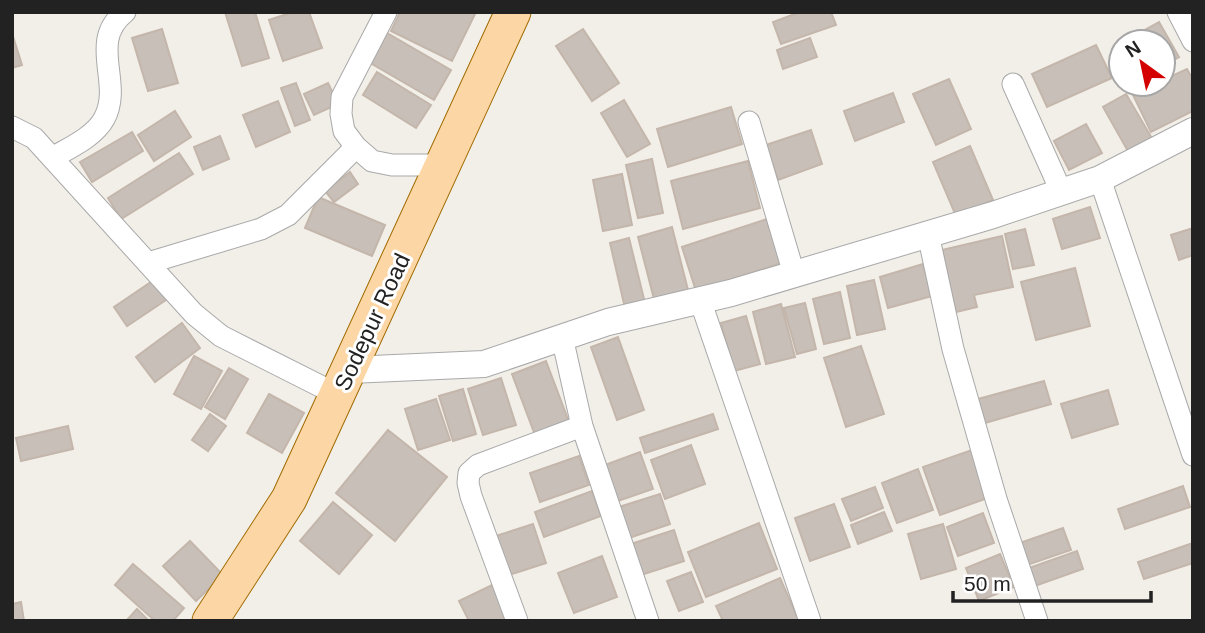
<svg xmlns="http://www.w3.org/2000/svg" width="1205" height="633" font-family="Helvetica,sans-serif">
	<rect width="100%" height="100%" fill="#f2efe9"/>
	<path fill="#c7bfb8" stroke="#c4b6ab" stroke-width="2" d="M225 12H255L269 58 242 66Z
		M293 12H309L322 48 283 61 269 20Z
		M400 12H476L452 61 391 31Z
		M800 12H831L836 25 781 44 773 22Z
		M1159 22 1179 57 1163 66V42H1123Z
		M162 29 178 83 148 91 132 38Z
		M583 29 619 83 592 101 556 46Z
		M382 30 451 70 434 100 365 60Z
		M12 33 22 65 12 68Z
		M810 38 817 57 783 69 777 50Z
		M1096 45 1112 78 1047 107 1032 74Z
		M1187 69 1193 80V111L1151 132 1133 95 1156 84H1163V80Z
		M377 72 431 105 416 128 363 95Z
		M949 79 971 129 936 145 913 94Z
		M296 83 310 120 295 126 281 88Z
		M328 83 338 104 314 115 304 94Z
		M893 93 904 122 855 141 844 111Z
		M1126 94 1153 140 1129 153 1103 107Z
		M624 100 650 144 627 157 601 113Z
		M278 101 290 132 256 147 243 115Z
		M731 107 742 144 668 167 657 129Z
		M175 111 191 137 154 161 138 135Z
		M1086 124 1102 153 1069 170 1054 141Z
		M811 130 822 164 778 180 766 145Z
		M132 132 143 151 92 182 80 162Z
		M220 136 229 159 203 170 194 147Z
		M970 146 993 200 956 216 933 162Z
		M179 153 193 174 121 219 108 198Z
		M652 159 663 213 638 218 626 165Z
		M748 161 760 208 683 229 671 181Z
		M350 172 358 184 334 202 325 191Z
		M622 174 632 225 603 231 593 180Z
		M318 197 385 225 372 256 305 228Z
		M1090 207 1100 238 1062 249 1053 219Z
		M767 219 781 263 696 291 682 247Z
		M672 227 688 290 654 299 638 237Z
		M1193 228V255L1179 260 1171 235Z
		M1025 229 1034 265 1013 269 1005 234Z
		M1002 236 1013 287 974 295 977 307 956 312 942 250Z
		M629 238 645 303 625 308 610 243Z
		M923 264 932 296 888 308 880 277Z
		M1075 268 1090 326 1036 340 1021 282Z
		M154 280 166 300 127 326 114 307Z
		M874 280 885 329 857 335 847 286Z
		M840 292 850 338 824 344 813 299Z
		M805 303 816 349 797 354 784 308Z
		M781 304 795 357 766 364 753 312Z
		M746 316 760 364 734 371 721 323Z
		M182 323 200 348 155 382 136 357Z
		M618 337 644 410 617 420 591 347Z
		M861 346 884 414 846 427 824 358Z
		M194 356 222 371 201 409 174 394Z
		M546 361 569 422 535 435 512 374Z
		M229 368 248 379 225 419 205 407Z
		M501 378 516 425 483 435 468 389Z
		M1044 381 1051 404 985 423 978 399Z
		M463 389 476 434 453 441 439 396Z
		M1108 390 1118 424 1072 438 1061 404Z
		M269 394 304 413 282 453 247 433Z
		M436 399 450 440 418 450 405 409Z
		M210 414 226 426 208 451 192 440Z
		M713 414 718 429 645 453 640 438Z
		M68 426 73 449 21 461 16 438Z
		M388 430 447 477 395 541 336 493Z
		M691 445 705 484 665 499 651 460Z
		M972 450 988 498 940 515 923 467Z
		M640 452 653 489 615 502 602 466Z
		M579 456 589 485 540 502 530 473Z
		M918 469 933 510 897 523 882 483Z
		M1183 486 1190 507 1125 529 1118 509Z
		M875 487 883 508 851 521 842 499Z
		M592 491 601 516 544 537 535 512Z
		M660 494 670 524 629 538 619 507Z
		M333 502 372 535 339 574 300 541Z
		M834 504 850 547 810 561 795 518Z
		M884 512 892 531 858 544 851 525Z
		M983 513 994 543 958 556 947 527Z
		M759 523 777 569 706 597 688 552Z
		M533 524 546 563 509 575 496 536Z
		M943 524 956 569 921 579 908 534Z
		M1063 528 1071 550 1024 566 1017 544Z
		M674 530 684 561 641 575 631 544Z
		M190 541 223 575 196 601 163 566Z
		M1193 543V563L1144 579 1138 562Z
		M1077 551 1083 569 1032 587 1026 569Z
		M1000 554 1014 587 979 601 966 568Z
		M602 556 617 597 574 613 558 573Z
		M133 564 184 608 173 621H155L115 585Z
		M691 572 703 602 679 611 667 581Z
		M780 578 799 621H723L716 606Z
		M492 585 510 621H469L459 601Z
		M21 602 24 621H12V604Z
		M137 609 149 621H126Z"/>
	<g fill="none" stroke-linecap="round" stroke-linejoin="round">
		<g stroke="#a9a9a9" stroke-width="23">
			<path id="minor" d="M386 12 342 97 341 114 344 131 356 147 372 161 392 165H443
				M1178 12 1193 41
				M1013 84 1061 191
				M749 122 794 274
				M12 127 34 138 194 314 221 336 338 395
				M52 158C69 148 94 137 104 119 124 83 87 42 125 12
				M1100 179 1193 455
				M928 234 953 349 996 499 1037 621
				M148 263 261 229 288 215 356 147
				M700 300 810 621
				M562 337 582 426 648 621
				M517 621 471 496 468 483 469 473 478 465 582 426"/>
		</g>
		<g stroke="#a9a9a9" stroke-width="28">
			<path id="tertiary" d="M350 370 484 364 608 322 731 293 993 215 1100 179 1193 131"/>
		</g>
		<g stroke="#a06b00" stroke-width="37">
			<path id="primary" d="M210 621 289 499 513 12"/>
		</g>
		<use href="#minor" stroke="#fff" stroke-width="21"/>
		<use href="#tertiary" stroke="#fff" stroke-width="26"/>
		<use href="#primary" stroke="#fcd6a4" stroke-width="35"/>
	</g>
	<g text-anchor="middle" stroke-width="6" stroke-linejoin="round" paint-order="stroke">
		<g font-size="23" fill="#222" stroke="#fff">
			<text transform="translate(372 322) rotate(-65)" y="8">Sodepur Road</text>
		</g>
	</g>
	<rect width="1205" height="633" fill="none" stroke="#222222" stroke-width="28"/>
	<g transform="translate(1142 63) rotate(327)"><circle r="33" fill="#ffffff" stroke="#a7a7a7" stroke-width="2"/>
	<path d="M0-5L12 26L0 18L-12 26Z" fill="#d40000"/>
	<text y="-10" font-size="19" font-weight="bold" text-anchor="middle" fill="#222222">N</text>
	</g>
	<path d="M953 591v10h198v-10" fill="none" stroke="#222222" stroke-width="3.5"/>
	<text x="964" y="591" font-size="21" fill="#222222" stroke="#ffffff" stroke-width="5" paint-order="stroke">50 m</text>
</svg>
